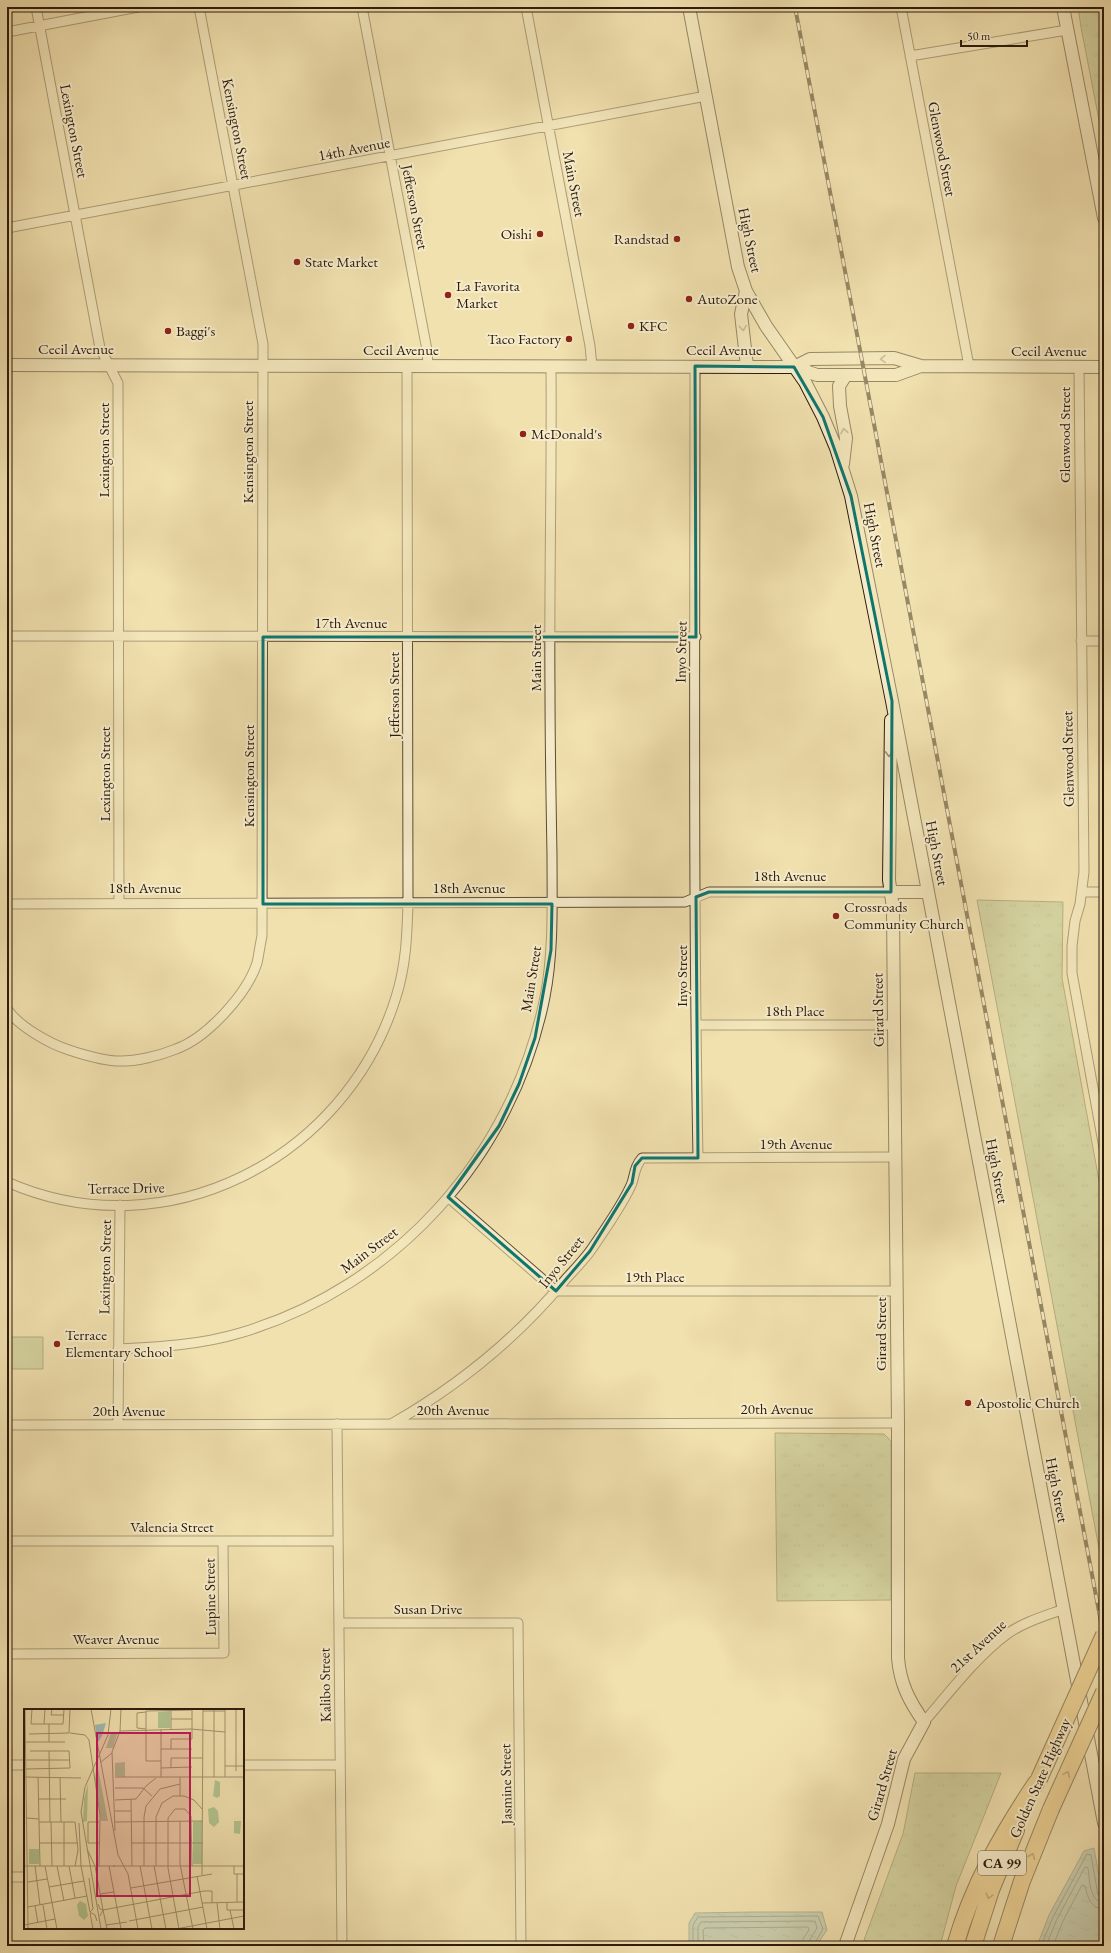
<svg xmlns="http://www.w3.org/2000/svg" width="1111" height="1953" font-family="'EB Garamond',serif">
	<defs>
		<pattern id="grass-tufts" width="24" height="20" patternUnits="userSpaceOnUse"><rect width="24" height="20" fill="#b3c490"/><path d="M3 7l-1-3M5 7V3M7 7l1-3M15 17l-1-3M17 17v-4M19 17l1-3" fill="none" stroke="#9aa87b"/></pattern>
		<pattern id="water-ripples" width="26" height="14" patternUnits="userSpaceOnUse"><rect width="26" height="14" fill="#9ebbb4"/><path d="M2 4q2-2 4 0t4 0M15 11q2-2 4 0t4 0" fill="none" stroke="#88a09a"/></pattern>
	</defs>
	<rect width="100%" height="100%" fill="#f1e1af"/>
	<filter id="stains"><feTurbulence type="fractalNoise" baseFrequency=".005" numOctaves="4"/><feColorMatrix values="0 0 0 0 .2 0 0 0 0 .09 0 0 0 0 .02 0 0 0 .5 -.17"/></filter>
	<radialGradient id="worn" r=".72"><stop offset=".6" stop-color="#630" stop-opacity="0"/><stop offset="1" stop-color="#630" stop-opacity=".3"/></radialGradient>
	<path fill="url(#grass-tufts)" stroke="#70704e" d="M1078 7H1104V146L1081 27Z
		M977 900 1063 902 1062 978 1104 1208V1575Z
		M775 1433 884 1434 891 1441V1600L777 1601Z
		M915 1773H1001L956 1886 940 1946H882L864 1940 903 1834Z"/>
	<path fill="#b3c490" stroke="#70704e" d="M7 1337H43V1369H7Z"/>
	<path fill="url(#water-ripples)" stroke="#707b71" d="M1094 1848 1104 1904V1946H1037L1049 1915 1084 1851Z
		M753 1912H822L827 1930 816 1946H689V1923L695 1913Z"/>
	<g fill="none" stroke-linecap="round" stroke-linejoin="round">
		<path stroke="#656b60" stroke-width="1" d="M693 1946V1925L698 1917 818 1916 823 1929 813 1946
			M698 1946V1927L701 1922 815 1921 817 1928 809 1941 808 1946
			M704 1946 703 1930 705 1928 808 1927 809 1930 803 1939 802 1946
			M1041 1946 1053 1917 1087 1854 1091 1855 1098 1895 1104 1898
			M1046 1946 1057 1919 1085 1867 1088 1868C1090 1880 1089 1902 1104 1903
			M1053 1946 1063 1921 1082 1885 1085 1886C1088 1898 1090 1908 1104 1909"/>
		<g stroke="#5d4c35" stroke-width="11">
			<path id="street" d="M36 7 100 348 118 383 119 903
				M362 7 427 350 428 366
				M526 7 590 346 592 366
				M901 7 969 366
				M7 32 138 7
				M910 56 1067 30
				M7 228 706 96
				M695 366C695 630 693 894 698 1158
				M1079 367 1084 872 1080 904 1075 921 1072 946V973L1104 1148
				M7 636 696 637
				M1081 641H1104
				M1082 892H1104
				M7 904 685 902 709 892H891
				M7 1009C18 1026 50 1044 69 1050 84 1055 100 1060 116 1061 135 1062 159 1056 176 1049 207 1038 247 994 257 963 259 954 260 945 262 936L263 344 199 7
				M696 1025H894
				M7 1182C166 1252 346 1159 396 997 406 966 407 935 408 904L407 366
				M448 1197 556 1291H897
				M118 1349C159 1347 200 1345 240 1333 396 1287 513 1156 545 997 554 951 552 902 552 855 551 799 550 744 550 688 549 581 552 473 551 366
				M393 1423C459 1385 516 1339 565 1280 574 1270 583 1261 591 1250 603 1232 624 1203 632 1183 635 1173 635 1166 642 1158L895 1157
				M337 1424 342 1946
				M7 1425 898 1423
				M118 1425 120 1205
				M7 1541H337
				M339 1623H518L521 1946
				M7 1654 224 1653 223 1541
				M924 1722C948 1694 977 1656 1007 1634 1024 1622 1045 1616 1064 1609
				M7 1765H25
				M243 1765H340
				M7 1877H25"/>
		</g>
		<g stroke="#2c1b0c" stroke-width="14">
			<path id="secondary" d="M689 7 738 267 746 291 766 326 805 382 823 417 836 448 851 496 892 701 1104 1823
				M1063 7 1104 218
				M746 291 741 314 747 366
				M7 365 794 367 817 375H896L921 366
				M794 367 810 359 894 358 921 366 1104 367
				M843 464 846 438 840 406 839 386 846 375
				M891 892H928
				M845 1946 888 1824 904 1759 924 1722C909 1701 900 1683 898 1658V1423L894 1025 893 908 889 880 891 720"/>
		</g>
		<g stroke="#2c1b0c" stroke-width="18">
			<path id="highway" d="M955 1946C972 1886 1002 1834 1036 1783
				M973 1946 991 1890 1016 1830
				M1001 1946 1022 1881 1051 1809"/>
		</g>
		<use href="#street" stroke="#f6eccb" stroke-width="9"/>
		<use href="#secondary" stroke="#f6eccb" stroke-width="12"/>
		<use href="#highway" stroke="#e8c078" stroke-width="16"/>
		<g stroke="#2c1b0c" stroke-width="4">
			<path id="rail" d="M795 7 1104 1638"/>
		</g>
		<use href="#rail" stroke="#f6eccb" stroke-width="2.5" stroke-dasharray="8" stroke-linecap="butt"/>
		<g stroke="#2c1b0c" stroke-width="18" stroke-linecap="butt">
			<path id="highway-bridge" d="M1039 1779 1104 1635
				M1051 1809 1104 1692"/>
		</g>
		<use href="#highway-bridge" stroke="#e8c078" stroke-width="16"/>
	</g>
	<defs><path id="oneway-chevron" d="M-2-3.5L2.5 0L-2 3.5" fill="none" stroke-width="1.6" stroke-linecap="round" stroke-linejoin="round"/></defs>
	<g stroke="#9b8e75">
		<use href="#oneway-chevron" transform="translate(743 328) rotate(83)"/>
		<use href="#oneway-chevron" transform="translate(883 359) rotate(179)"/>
		<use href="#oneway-chevron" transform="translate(844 431) rotate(-100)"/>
		<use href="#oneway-chevron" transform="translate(889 754) rotate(92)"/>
	</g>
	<g stroke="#8a6e42">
		<use href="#oneway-chevron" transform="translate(1067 1774) rotate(-66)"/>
		<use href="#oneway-chevron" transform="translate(1032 1856) rotate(-68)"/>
		<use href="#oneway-chevron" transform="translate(989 1896) rotate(108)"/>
	</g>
	<path d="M0 0H1111V1953H0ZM695 366 794 367 823 417 851 496 892 701 891 892H709L696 897 698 1158H642L635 1166 632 1183 590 1251 556 1291 448 1197 499 1126 519 1084 535 1038 551 950 552 904H263V637H696Z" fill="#f1e1af" fill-opacity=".55" fill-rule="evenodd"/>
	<path fill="none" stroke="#0f766e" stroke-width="3" stroke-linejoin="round" d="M695 366 794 367 823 417 851 496 892 701 891 892H709L696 897 698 1158H642L635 1166 632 1183 590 1251 556 1291 448 1197 499 1126 519 1084 535 1038 551 950 552 904H263V637H696Z"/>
	<g fill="#8f2418" stroke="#f6eccb" stroke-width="1.5">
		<circle cx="540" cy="234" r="4"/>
		<circle cx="677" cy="239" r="4"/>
		<circle cx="297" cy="262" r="4"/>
		<circle cx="448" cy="295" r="4"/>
		<circle cx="689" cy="299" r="4"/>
		<circle cx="631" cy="326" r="4"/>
		<circle cx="168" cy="331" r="4"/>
		<circle cx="569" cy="339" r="4"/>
		<circle cx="523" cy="434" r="4"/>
		<circle cx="836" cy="916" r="4"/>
		<circle cx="57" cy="1344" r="4"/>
		<circle cx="968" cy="1403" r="4"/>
	</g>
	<g text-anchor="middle" stroke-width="4" stroke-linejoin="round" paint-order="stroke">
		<rect fill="#f6eccb" stroke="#695a45" stroke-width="1" x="978" y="1851" width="48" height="24" rx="3"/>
		<g font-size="14" font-weight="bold" fill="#2c1b0c">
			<text x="1002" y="1868">CA 99</text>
		</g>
		<g font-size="15" fill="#2c1b0c" stroke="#f6eccb">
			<text transform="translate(237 129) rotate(79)" y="5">Kensington Street</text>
			<text transform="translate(74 131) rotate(79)" y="5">Lexington Street</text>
			<text transform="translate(354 149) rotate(-11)" y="5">14th Avenue</text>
			<text transform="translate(942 149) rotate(79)" y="5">Glenwood Street</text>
			<text transform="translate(574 184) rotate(79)" y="5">Main Street</text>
			<text transform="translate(415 207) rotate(79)" y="5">Jefferson Street</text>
			<text transform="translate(750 240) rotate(78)" y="5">High Street</text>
			<text x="76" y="354">Cecil Avenue</text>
			<text x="401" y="355">Cecil Avenue</text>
			<text x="724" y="355">Cecil Avenue</text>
			<text x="1049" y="356">Cecil Avenue</text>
			<text transform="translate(1065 435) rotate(-90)" y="5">Glenwood Street</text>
			<text transform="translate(104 450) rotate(-90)" y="5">Lexington Street</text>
			<text transform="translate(248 452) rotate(-90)" y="5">Kensington Street</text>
			<text transform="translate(875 535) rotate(79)" y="5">High Street</text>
			<text x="351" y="628">17th Avenue</text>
			<text transform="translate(681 652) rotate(-89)" y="5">Inyo Street</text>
			<text transform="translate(536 658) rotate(-90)" y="5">Main Street</text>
			<text transform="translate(394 695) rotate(-90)" y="5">Jefferson Street</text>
			<text transform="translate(1068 759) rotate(-91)" y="5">Glenwood Street</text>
			<text transform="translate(105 774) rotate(-90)" y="5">Lexington Street</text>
			<text transform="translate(249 776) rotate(-90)" y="5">Kensington Street</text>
			<text transform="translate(937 853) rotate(79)" y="5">High Street</text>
			<text x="790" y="881">18th Avenue</text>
			<text x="145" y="893">18th Avenue</text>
			<text x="469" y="893">18th Avenue</text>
			<text transform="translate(682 976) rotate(-90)" y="5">Inyo Street</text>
			<text transform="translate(531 979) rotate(-81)" y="5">Main Street</text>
			<text transform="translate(878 1010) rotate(-91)" y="5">Girard Street</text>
			<text x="795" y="1016">18th Place</text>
			<text x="796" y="1149">19th Avenue</text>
			<text transform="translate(997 1171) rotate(79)" y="5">High Street</text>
			<text transform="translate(126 1188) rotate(-1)" y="5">Terrace Drive</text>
			<text transform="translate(369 1250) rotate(-37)" y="5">Main Street</text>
			<text transform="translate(561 1262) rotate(-51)" y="5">Inyo Street</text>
			<text transform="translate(105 1267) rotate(-89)" y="5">Lexington Street</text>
			<text x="655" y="1282">19th Place</text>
			<text transform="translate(881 1334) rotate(-90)" y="5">Girard Street</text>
			<text x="777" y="1414">20th Avenue</text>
			<text x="453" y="1415">20th Avenue</text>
			<text x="129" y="1416">20th Avenue</text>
			<text transform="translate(1057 1490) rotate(79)" y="5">High Street</text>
			<text x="172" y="1532">Valencia Street</text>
			<text transform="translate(210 1597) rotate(-91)" y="5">Lupine Street</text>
			<text x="428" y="1614">Susan Drive</text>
			<text x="116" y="1644">Weaver Avenue</text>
			<text transform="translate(978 1646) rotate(-43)" y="5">21st Avenue</text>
			<text transform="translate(325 1685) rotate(-91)" y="5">Kalibo Street</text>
			<text transform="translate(1040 1778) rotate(-66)" y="5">Golden State Highway</text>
			<text transform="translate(506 1784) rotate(-91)" y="5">Jasmine Street</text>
			<text transform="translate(882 1785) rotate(-74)" y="5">Girard Street</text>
		</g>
		<g font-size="15" fill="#2c1b0c" stroke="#f6eccb" text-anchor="start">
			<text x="532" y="239" text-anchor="end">Oishi</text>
			<text x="669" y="244" text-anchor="end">Randstad</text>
			<text x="305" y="267">State Market</text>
			<text x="456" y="291">La Favorita<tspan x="456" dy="17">Market</tspan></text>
			<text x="697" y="304">AutoZone</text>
			<text x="639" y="331">KFC</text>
			<text x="176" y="336">Baggi's</text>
			<text x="561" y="344" text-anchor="end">Taco Factory</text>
			<text x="531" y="439">McDonald's</text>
			<text x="844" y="912">Crossroads<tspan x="844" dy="17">Community Church</tspan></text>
			<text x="65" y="1340">Terrace<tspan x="65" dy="17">Elementary School</tspan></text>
			<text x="976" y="1408">Apostolic Church</text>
		</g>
	</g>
	<g transform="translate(24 1709)">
		<rect width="220" height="220" fill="#f1e1af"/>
		<path d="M87 23 93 25 89 39H82ZM101 53V68L91 67V54ZM73 54 84 112H77L71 70ZM64 75 63 112 59 113 60 90ZM5 140H15V155H5Z" fill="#b3c490"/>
		<path d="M146 2V19H134V3ZM178 112V155H169V113Z" fill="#b3c490"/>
		<path d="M191 71 196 73V87L193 89 189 87ZM190 98 194 102 195 113 190 118 185 114 184 100ZM210 112H217L216 125 210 124ZM56 192 62 195 64 207 60 211 55 207 53 196Z" fill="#b3c490"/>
		<path d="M82 14 78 27 74 33 71 16Z" fill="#9ebbb4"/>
		<path fill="none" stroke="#a2926e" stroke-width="1" d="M1 0 4 220M8 0 7 15H39L40 0M28 0 27 6H40M67 0 94 146 104 165 114 220M190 0V68M201 0V68M212 0V62M147 1V20M179 2H201M122 3 113 4V19L122 20M147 10H168M20 15 21 0M25 15V33M137 20V68M96 22 167 20 201 23M46 24 61 26 65 31 76 106 75 157M5 25 45 24 46 0M0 33H41M137 40H168M25 42 26 113M2 51H46M137 52H122V2L168 1V30H147V40M77 53 88 44M201 57H220M137 59 168 58M147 59V49H179M2 60 46 59 45 42H6M0 68 57 69M14 68 16 157M36 68 37 113M91 68H220M91 79H119L128 87M156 87V68M15 90H42M107 90 108 157M91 91 112 90 122 77 132 69M91 102H107M3 109 15 110M156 112V155L169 220M15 113H51L54 141 51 157M27 113 28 157M40 113V157M75 113H64V134H75M91 113 179 112M55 114 57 157M91 122 88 43 96 22 97 0M16 134H54M107 134H179M63 140 71 157M0 157H91M11 157 16 196M21 157 33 220M33 157 40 192M45 157 51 189M57 157 66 203M71 157 79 201M85 157 97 220M89 157H220M116 157 128 220M120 157V108L122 97 136 80 156 75M130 157 142 220M132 157V108L138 94 149 87H160L170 91 178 100M210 157V165H220M213 165V193M178 166 179 0M173 167 183 220M65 169 69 200 66 203 71 206 73 212M4 173 23 170M25 178 60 172M107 179 188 165M76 185 90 183M178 194 220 193M193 194 196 220M203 194V201H220M74 195 76 200 79 201 76 207M19 196 23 220M11 197 14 214M4 198 63 187M206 201 210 220M66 204 69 220M105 212 179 198M0 216 31 210M82 216 103 213M77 220 57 103 61 78 84 26 87 0M83 220 79 201 180 182H188V194M152 220 220 207M155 220 144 159V109L151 100H161L167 107 168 157"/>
		<path fill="#c2185b" fill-opacity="0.15" stroke="#c2185b" stroke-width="2" d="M73 24H166V187H73Z"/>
		<rect width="220" height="220" fill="none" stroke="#2c1b0c" stroke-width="2"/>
	</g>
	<rect width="1111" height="1953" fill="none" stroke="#f1e1af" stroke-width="24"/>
	<rect x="8" y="8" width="1095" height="1937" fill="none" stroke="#2c1b0c" stroke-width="2"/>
	<rect x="12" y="12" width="1087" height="1929" fill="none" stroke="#2c1b0c"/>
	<path d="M961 40v6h66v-6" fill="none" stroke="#2c1b0c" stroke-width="2"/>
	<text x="967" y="40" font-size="12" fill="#2c1b0c" stroke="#f6eccb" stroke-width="3" paint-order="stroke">50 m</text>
	<rect width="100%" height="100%" filter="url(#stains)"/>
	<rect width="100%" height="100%" fill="url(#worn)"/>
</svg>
